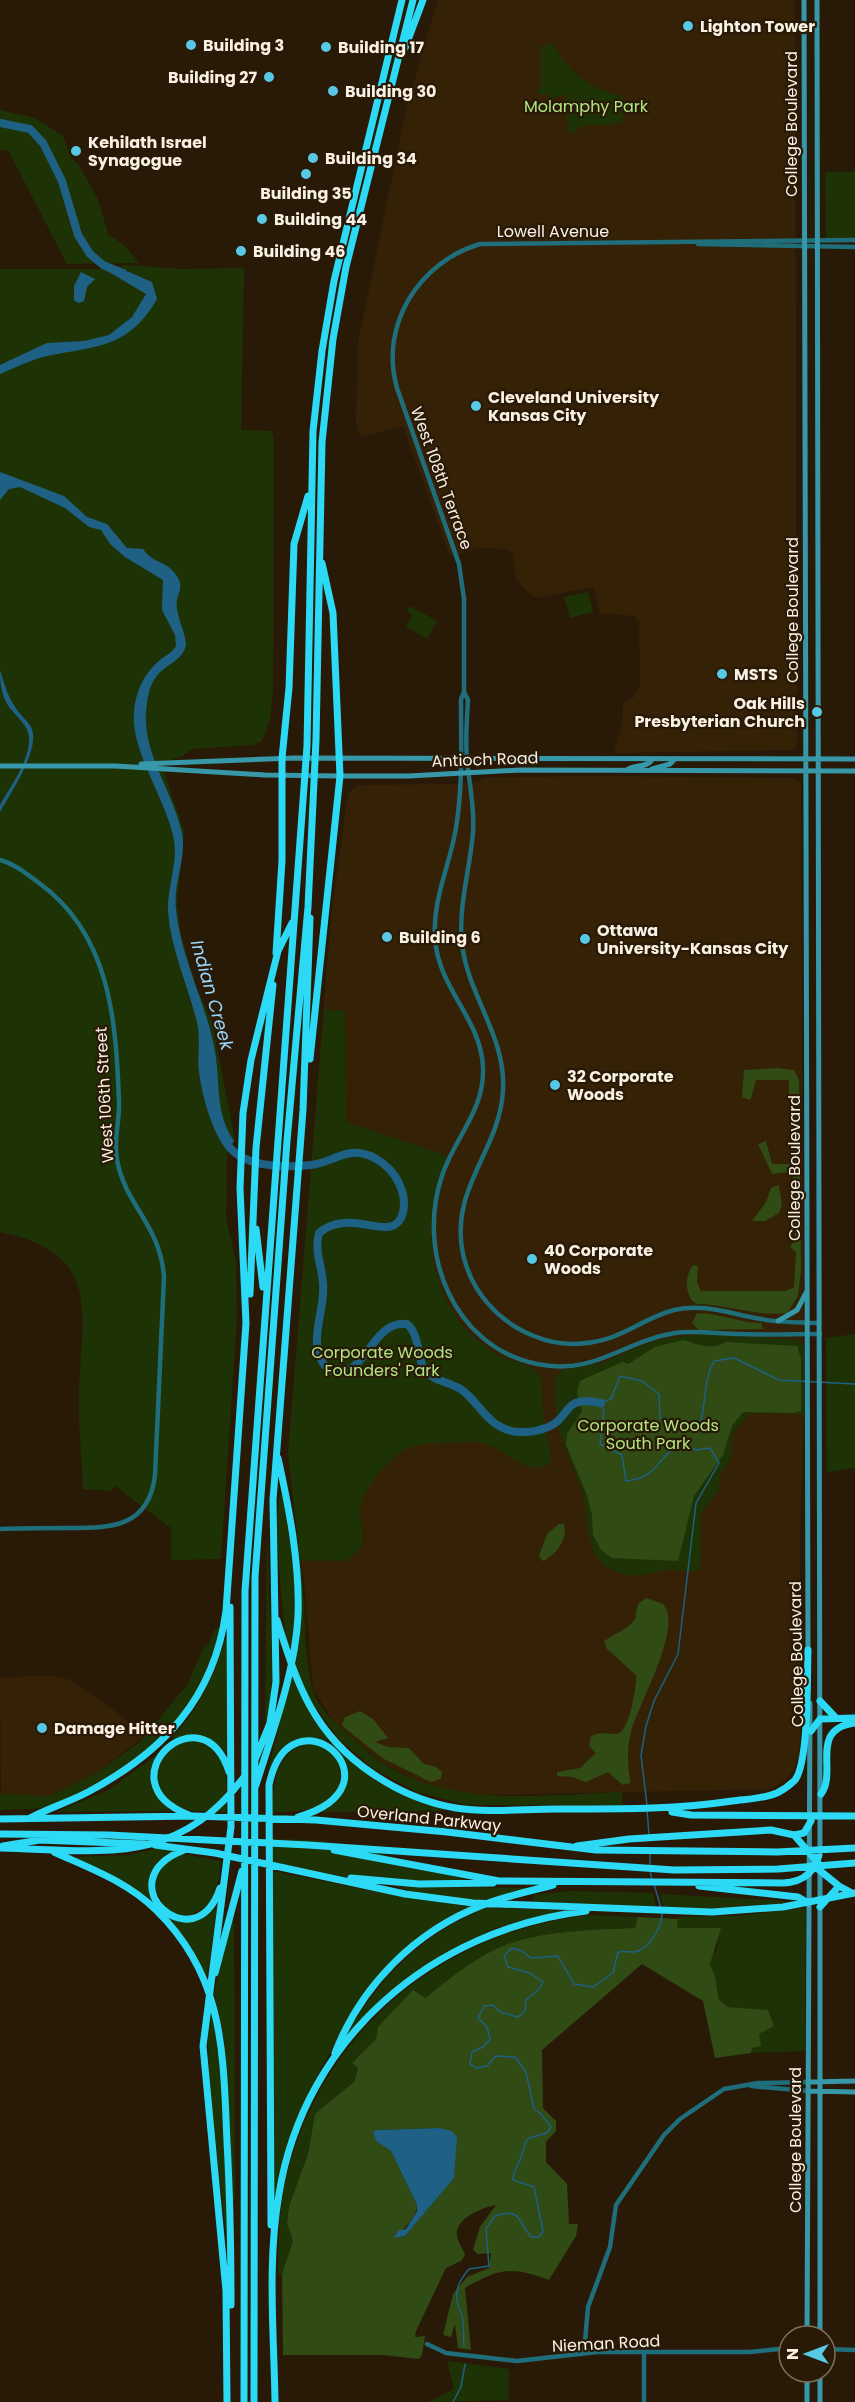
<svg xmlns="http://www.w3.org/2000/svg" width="855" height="2402" font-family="Poppins,sans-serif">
	<rect width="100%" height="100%" fill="#291a07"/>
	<path fill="#342106" d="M438 0H795L797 746 794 750 614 753 623 718V702L633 698 640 686 639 622 634 616 600 613 593 587 535 598 516 580 513 553 504 549 479 548 450 556 403 426 360 437 356 423 358 342 407 105Z
		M597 776 792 778 801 783V787L804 1414 800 1537V1735L799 1756 794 1769 787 1779 771 1789 479 1795 454 1792 416 1780 382 1763 333 1721 313 1689 305 1590 288 1454 331 916 348 793 358 785 452 784 477 782 485 778 502 777Z
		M50 1675 71 1680 147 1734 96 1773 49 1796 1 1795 0 1678Z"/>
	<path fill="#1e3305" d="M553 43C569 72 589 90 623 96V123L581 126 574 133H569L565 101H561L567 99 565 94 550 100 549 94H538V87L541 86V51L538 48Z
		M0 110 35 118 63 136 71 158 78 164 98 199 108 234 125 246 139 263 67 264 8 150H0Z
		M825 172H855V238H826Z
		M125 265 182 269 244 268 241 430 272 431 274 441 273 689 270 720 262 741 253 745 192 749 181 757 166 761 165 775 184 831 177 904 181 934 195 984 212 1022 235 1139 227 1154 226 1219 236 1261 237 1317 221 1559 171 1560V1528L115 1486 110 1491 83 1489C82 1457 78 1424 79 1392 82 1310 102 1253 0 1232V269H111Z
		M588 592 593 612 570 618 564 597Z
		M410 606 437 621 427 639 406 626 413 615 407 611Z
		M324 1009 345 1011 346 1122 448 1156C418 1214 426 1302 482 1344 488 1348 494 1354 501 1357 512 1362 530 1363 538 1374 542 1379 542 1385 542 1391 542 1416 547 1436 552 1459L550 1463C528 1479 504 1448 484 1443 473 1440 421 1443 411 1447 392 1453 363 1489 360 1509 359 1520 364 1530 363 1540 362 1549 352 1556 346 1561H300C307 1602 302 1647 312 1688 318 1710 338 1725 355 1740 364 1747 372 1757 382 1763 453 1808 542 1795 622 1792V1805H467L417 1792 372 1768 339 1739 309 1698 294 1666 301 1607 300 1560 288 1454Z
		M703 1334 800 1340 804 1347V1414L749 1413 733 1433 731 1457 720 1476 719 1489 701 1514 700 1571 665 1570 642 1575H625L606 1567 595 1555 589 1537 583 1494 560 1433 556 1415V1377L563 1369 602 1363 655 1340Z
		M855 1334V1468L827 1472 826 1338Z
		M282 1491C289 1543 303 1601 289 1652 283 1629 271 1506 282 1491Z
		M267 1531 272 1667 271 1699 265 1728Z
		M219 1628C204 1707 141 1771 68 1801 47 1810 22 1809 0 1810V1794L49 1796 96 1773 140 1742 187 1685 205 1645 209 1644 214 1630Z
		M225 1640H227L228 1753 206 1739 191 1736 172 1738C199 1709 213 1678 225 1640Z
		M291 1675 311 1716 327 1738V1742C298 1732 282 1748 270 1773L268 1772Z
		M194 1741C230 1750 227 1782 226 1812 209 1811 189 1813 174 1805 141 1786 161 1743 194 1741Z
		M302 1744C308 1744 315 1744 321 1746 347 1756 346 1792 322 1804 306 1812 289 1812 272 1812 273 1784 275 1758 302 1744Z
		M341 1753 379 1783 446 1811 321 1812C324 1808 327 1808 332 1804 351 1792 349 1770 341 1753Z
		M155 1756 152 1772 154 1788 170 1811 56 1812 109 1790Z
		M272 1839 314 1840 350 1845 475 1883 347 1877 272 1862Z
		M157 1848 173 1851C151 1860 144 1883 154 1904L72 1857 130 1855Z
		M182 1854 221 1861 219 1878 210 1905 189 1916 170 1913C148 1886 150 1870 182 1854Z
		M272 1871 388 1894 472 1907C391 1945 361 1993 321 2069 299 2111 282 2151 275 2197L273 2196Z
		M398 1887 528 1888V1890L483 1901 416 1893Z
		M571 1891 653 1893 656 1907 534 1903V1895Z
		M660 1894 784 1901V1903L712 1908 664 1907Z
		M217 1907 207 1977 185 1939 167 1918C188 1925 201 1922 217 1907Z
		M486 1908 565 1910 493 1929 450 1950 388 1993 349 2035 347 2034C381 1975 423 1934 486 1908Z
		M806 1908 805 2051 751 2053 759 2034 774 2026 768 2010 728 2007 719 2000 715 1976 710 1964 719 1942 677 1928 678 1917 736 1916Z
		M591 1915 638 1917 635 1928C595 1930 550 1930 511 1943 479 1954 451 1977 426 1998L414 1990 376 2039 352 2063 358 2068 354 2082 315 2114 308 2154 289 2206 287 2223 293 2241 282 2274H278C279 2245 278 2216 284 2188 315 2037 439 1931 591 1915Z
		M231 1920H234L235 2201H233L225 2044 214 1993Z
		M211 2004 215 2018 217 2050 220 2051 228 2251 209 2085 208 2036Z
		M447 2361 509 2369V2400L428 2402 454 2389Z"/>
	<path fill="#304b14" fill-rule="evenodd" d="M777 1068 794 1070 799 1080 801 1270 798 1296 787 1313C756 1317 727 1304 697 1304 684 1298 684 1273 694 1265L698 1266 697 1283 701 1291H786L794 1287 796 1252 790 1247 795 1240 793 1175 791 1172 772 1174 758 1144 766 1141 772 1164H790L793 1135 789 1125 793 1123 794 1098 789 1094V1080H756L751 1099 749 1100 742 1097 744 1070Z
		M779 1185 782 1205 779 1213 765 1221H752L766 1202 771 1188Z
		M697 1313C720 1313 739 1323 761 1323L763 1329 699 1330 692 1323Z
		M683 1340C698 1344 711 1351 726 1342L797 1346 801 1359V1411L794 1413 743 1412 732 1426 723 1455 694 1496 678 1561 612 1558 601 1550 593 1535 592 1515 587 1495 566 1445 567 1434 582 1411 577 1393 580 1381 622 1362 628 1364 655 1347Z
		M559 1524H564C568 1539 556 1555 543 1561L539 1556 547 1534Z
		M646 1598 663 1604C684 1627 638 1704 631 1732 627 1747 627 1768 631 1783L623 1785 608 1772 586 1782 572 1777 557 1776V1772L580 1768 596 1753 589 1746 591 1736C603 1730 610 1736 619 1733 629 1730 637 1685 636 1675L607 1649 604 1641 629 1626 635 1619 638 1604Z
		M360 1711 373 1719 388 1738 375 1742 388 1747 409 1748 424 1764 436 1767 442 1772 441 1779 431 1782 384 1759 347 1730 342 1725 345 1717Z
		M638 1917 678 1919 677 1928H721L710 1964 715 1976 719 2000 728 2007 768 2010 774 2026 759 2034 761 2046 752 2048 751 2053 715 2058 703 2001 642 1964 542 2050 543 2108 556 2121V2131L546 2142V2162L567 2184 569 2224H578L576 2236 549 2280C511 2266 500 2268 465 2288L471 2350 458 2348 455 2324 451 2337 443 2335 453 2294 467 2277 489 2268 491 2253 478 2254 473 2250 480 2227 496 2205C483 2207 454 2219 457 2236 458 2243 463 2248 465 2255L461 2261 446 2268 416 2331 415 2337 425 2336 422 2355 419 2359 383 2355H283L282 2274 293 2241 287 2223 289 2206 308 2154 315 2114 354 2082 358 2068 352 2063 376 2039 378 2027 413 1990 426 1998C451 1977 479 1954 511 1943 550 1930 594 1930 635 1928ZM439 2128 454 2178 405 2236 395 2238C402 2230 417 2218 417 2205L391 2151 376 2141 373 2132 376 2130Z"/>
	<path fill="#1e6184" d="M104 269 129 272 152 282 157 299C131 344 103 346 57 354 37 357 18 366 0 374V365L47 343 84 341 109 335 132 317 146 294Z
		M81 272 95 279 87 287 84 301 78 303 74 300V286Z
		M0 472 64 496 87 517 107 524 127 548 143 549C153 563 162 560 172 570 189 588 174 593 177 609 179 622 185 632 186 645 182 662 165 664 156 677 149 686 147 700 146 712 143 754 173 792 182 833 187 858 173 883 176 909 181 961 209 1007 216 1058 220 1088 216 1115 234 1141L228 1151C212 1134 202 1095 199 1072 197 1055 201 1039 197 1022 188 986 171 950 168 912 167 888 178 863 174 840 166 798 130 751 134 711 136 691 144 673 160 660 166 655 172 653 176 646L175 635 162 610 163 580 125 557 110 544 101 530 89 527 65 508 20 487 9 489 0 500Z
		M0 670C4 682 7 695 14 705 18 713 26 719 31 727 42 747 10 794 0 812V805C10 787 31 759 29 737 28 723 12 714 6 702 1 692 0 682 0 670Z
		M439 2128 452 2131 457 2137 454 2178 405 2236 394 2238 398 2231 406 2229 417 2211V2205L391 2151 376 2141 373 2132 376 2130Z"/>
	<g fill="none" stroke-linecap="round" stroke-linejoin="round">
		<path stroke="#1e6184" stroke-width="1.5" d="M647 1805 641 1755 646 1726 654 1701 678 1654 696 1503 719 1463 710 1448 696 1450 680 1443C657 1458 658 1478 626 1481L622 1455 600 1444 604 1412 601 1403 611 1399 620 1376 642 1381 659 1394 660 1418 681 1426 701 1421C706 1400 704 1379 714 1361L734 1358 779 1380 855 1384
			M647 1810 649 1835
			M650 1852V1865
			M650 1870 652 1880
			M654 1884 661 1908
			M464 2347C463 2337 465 2321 461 2313 453 2296 456 2284 469 2269L489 2266 486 2229 495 2216C522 2208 517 2220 531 2237H539L543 2231 534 2187 513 2180C513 2172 516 2169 519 2162 530 2138 517 2141 547 2133L551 2127 540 2113 534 2109 526 2072 515 2057 496 2056 487 2066 476 2068 470 2064 472 2052 483 2047 490 2039 487 2027 478 2018 484 2006 493 2005 500 2012 518 2017 525 2011 526 2000 540 1988 543 1982 530 1973 508 1967 504 1956 512 1948 522 1951 531 1958 558 1956 574 1984 593 1987 613 1973 618 1952C624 1951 628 1952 633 1952 648 1952 662 1926 662 1913
			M453 2402 461 2387 465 2364"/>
		<path stroke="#1e6184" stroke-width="8" d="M0 123 30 129 43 143 62 181 78 235 90 254 103 265 123 273
			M225 1140C238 1168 284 1168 311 1165 325 1164 337 1155 351 1153 374 1151 396 1170 402 1191 405 1199 405 1214 399 1221 386 1239 347 1208 319 1233 314 1252 322 1265 323 1284 326 1311 304 1347 329 1370 367 1383 369 1320 407 1324 419 1334 417 1353 423 1367 430 1381 451 1382 462 1390 477 1401 486 1421 503 1428 512 1433 529 1433 539 1430 576 1421 557 1394 601 1403"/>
		<path stroke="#1f6e7b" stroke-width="4.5" d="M698 244 855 247
			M464 692 468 700C467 719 465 739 467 759 469 784 475 807 473 832 470 870 458 906 462 944 468 996 506 1036 503 1090 500 1151 449 1188 463 1254 471 1291 498 1322 534 1336 562 1348 596 1346 624 1332 641 1324 655 1315 674 1310 705 1303 730 1314 761 1319 780 1323 800 1322 819 1323
			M0 860C15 864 27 874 39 883 110 934 116 1020 119 1101 120 1121 113 1141 117 1160 126 1207 160 1224 164 1277L155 1475C149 1529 109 1528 66 1528 44 1528 22 1528 0 1529
			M820 1334C794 1334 768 1335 742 1334 719 1334 698 1330 675 1333 623 1341 595 1376 537 1364 453 1347 416 1252 442 1176 454 1138 485 1111 483 1067 481 1019 439 990 435 939 432 900 450 865 456 828 463 785 461 742 461 699L464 692V599L459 564 397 388C379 325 419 262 480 244L855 240
			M751 2086 809 2091
			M427 2344 446 2353 517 2361 597 2352H750L789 2348
			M825 2349 855 2350
			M644 2352V2402
			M584 2353 588 2307 610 2247 616 2205 664 2135 680 2119 724 2089 758 2083 809 2082"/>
		<path stroke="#3798a9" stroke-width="5" d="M804 0 808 1651
			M817 0 820 1852
			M141 764 294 758 855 759
			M0 766H116L265 775 340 776H408L520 770 855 771
			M652 769 670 764 675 759
			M627 770C635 764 646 768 652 760
			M778 1321 797 1310 807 1291
			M820 1868V2336
			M809 2082 855 2081
			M809 2091 855 2092
			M807 2336 810 1703
			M820 2372V2402
			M807 2402V2372"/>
		<path stroke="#2cdaf5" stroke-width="7" d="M405 48 423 0
			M276 953 282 861V758L289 688 294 544 308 496
			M310 1059 340 776 333 613 322 563
			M256 1229 263 1287
			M250 1294 256 1148 273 985
			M277 1620C297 1684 313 1734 373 1774 398 1791 426 1803 456 1808 488 1813 523 1809 556 1809 615 1809 673 1810 732 1801 747 1799 763 1799 777 1793 783 1790 790 1785 795 1780 809 1762 807 1677 808 1650
			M820 1701 836 1718
			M811 1731 820 1719 855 1718
			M255 1760 270 1723 276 1682 273 1500 303 1110 310 918
			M256 1785C273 1730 295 1673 298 1616 300 1564 289 1508 278 1458
			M821 1794C838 1772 808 1729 855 1723
			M672 1812 691 1815 855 1816
			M189 1815C101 1781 203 1688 229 1772
			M30 1818C49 1808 69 1802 88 1792 163 1752 214 1699 226 1611L246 1323 240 1188 243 1113 251 1060 278 951 292 923
			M0 1819 193 1816 316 1820 447 1832 596 1850 777 1852 855 1848
			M0 1834 109 1835 308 1845 674 1870 778 1869 855 1863
			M794 1835 804 1833 811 1821
			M155 1845 215 1853 405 1894 473 1903 712 1912 783 1907 855 1893
			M3 1846 40 1840 144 1844
			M577 1846 629 1839 771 1830 794 1835 819 1864
			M0 1848C100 1850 176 1868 244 1777
			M184 1850C104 1881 195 1964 220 1888
			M334 1850 499 1881 783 1883C805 1882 817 1870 820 1850
			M54 1852C91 1869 126 1881 156 1910 225 1977 223 2053 227 2142 230 2196 231 2250 231 2305
			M813 1865 839 1886 852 1893
			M351 1878 419 1884 493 1883
			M699 1886 798 1897 808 1903
			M820 1907 839 1886
			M215 1973 242 1871
			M335 2053C361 1986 415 1931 483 1905 506 1896 530 1891 553 1885
			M271 2225 269 1785C290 1683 409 1785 298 1817
			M227 2402 226 2291 203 2046 231 1827 230 1607
			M244 2402 245 1591 307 746 313 431 322 351 334 281 402 0
			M254 2402 255 1577 287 1141 308 907 316 740 322 442 333 339 346 267 413 0
			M275 2402C274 2333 267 2262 279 2194 304 2038 433 1929 586 1911"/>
	</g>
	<g fill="#58c8e4" stroke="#291a07" stroke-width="2">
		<circle cx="688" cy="26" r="6"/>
		<circle cx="191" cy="45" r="6"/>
		<circle cx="326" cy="47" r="6"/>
		<circle cx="269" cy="77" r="6"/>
		<circle cx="333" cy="91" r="6"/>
		<circle cx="76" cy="151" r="6"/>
		<circle cx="313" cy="158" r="6"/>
		<circle cx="306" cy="174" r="6"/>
		<circle cx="262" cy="219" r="6"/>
		<circle cx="241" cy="251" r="6"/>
		<circle cx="476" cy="406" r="6"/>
		<circle cx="722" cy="674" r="6"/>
		<circle cx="817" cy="712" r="6"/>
		<circle cx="387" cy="937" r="6"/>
		<circle cx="585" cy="939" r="6"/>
		<circle cx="555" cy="1085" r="6"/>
		<circle cx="532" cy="1259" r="6"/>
		<circle cx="42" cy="1728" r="6"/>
	</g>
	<g text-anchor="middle" stroke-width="4.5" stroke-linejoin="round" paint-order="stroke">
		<g font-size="16" font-weight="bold" fill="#faf0e4" stroke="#291a07" text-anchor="start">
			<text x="700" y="32">Lighton Tower</text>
			<text x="203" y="51">Building 3</text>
			<text x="338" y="53">Building 17</text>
			<text x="257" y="83" text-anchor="end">Building 27</text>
			<text x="345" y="97">Building 30</text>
			<text x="88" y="148">Kehilath Israel<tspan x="88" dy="18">Synagogue</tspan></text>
			<text x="325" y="164">Building 34</text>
			<text x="306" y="199" text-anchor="middle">Building 35</text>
			<text x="274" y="225">Building 44</text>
			<text x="253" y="257">Building 46</text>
			<text x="488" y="403">Cleveland University<tspan x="488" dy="18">Kansas City</tspan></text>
			<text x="734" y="680">MSTS</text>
			<text x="805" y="709" text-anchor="end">Oak Hills<tspan x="805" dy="18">Presbyterian Church</tspan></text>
			<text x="597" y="936">Ottawa<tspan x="597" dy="18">University-Kansas City</tspan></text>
			<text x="399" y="943">Building 6</text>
			<text x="567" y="1082">32 Corporate<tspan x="567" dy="18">Woods</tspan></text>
			<text x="544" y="1256">40 Corporate<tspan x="544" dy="18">Woods</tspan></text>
			<text x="54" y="1734">Damage Hitter</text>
		</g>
		<g font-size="16" fill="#b0e582" stroke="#291a07">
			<text x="586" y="112">Molamphy Park</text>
			<text x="382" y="1358">Corporate Woods<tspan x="382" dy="18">Founders' Park</tspan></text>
			<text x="648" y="1431">Corporate Woods<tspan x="648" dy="18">South Park</tspan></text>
		</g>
		<g font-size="16" fill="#faf0e4" stroke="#291a07">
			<text transform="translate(791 124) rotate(-90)" y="6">College Boulevard</text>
			<text x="553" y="237">Lowell Avenue</text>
			<text transform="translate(442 478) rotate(70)" y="6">West 108th Terrace</text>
			<text transform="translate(792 610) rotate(-90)" y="6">College Boulevard</text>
			<text transform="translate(485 759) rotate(-2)" y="6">Antioch Road</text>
			<text transform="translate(104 1095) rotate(-93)" y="6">West 106th Street</text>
			<text transform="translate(794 1168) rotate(-90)" y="6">College Boulevard</text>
			<text transform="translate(796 1654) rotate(-91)" y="6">College Boulevard</text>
			<text transform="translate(429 1818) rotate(6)" y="6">Overland Parkway</text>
			<text transform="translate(795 2140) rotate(-90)" y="6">College Boulevard</text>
			<text transform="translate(606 2343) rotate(-3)" y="6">Nieman Road</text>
		</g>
		<g font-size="18" font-style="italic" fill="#98d6fd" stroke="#291a07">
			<text transform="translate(212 995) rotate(74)" y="6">Indian Creek</text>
		</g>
	</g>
	<g transform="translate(807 2354) rotate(270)"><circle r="28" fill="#291a07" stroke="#7d705f" stroke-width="1.5"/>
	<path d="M0-4.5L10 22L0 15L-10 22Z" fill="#58c8e4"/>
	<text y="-9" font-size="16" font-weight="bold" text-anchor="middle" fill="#faf0e4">N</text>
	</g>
</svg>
